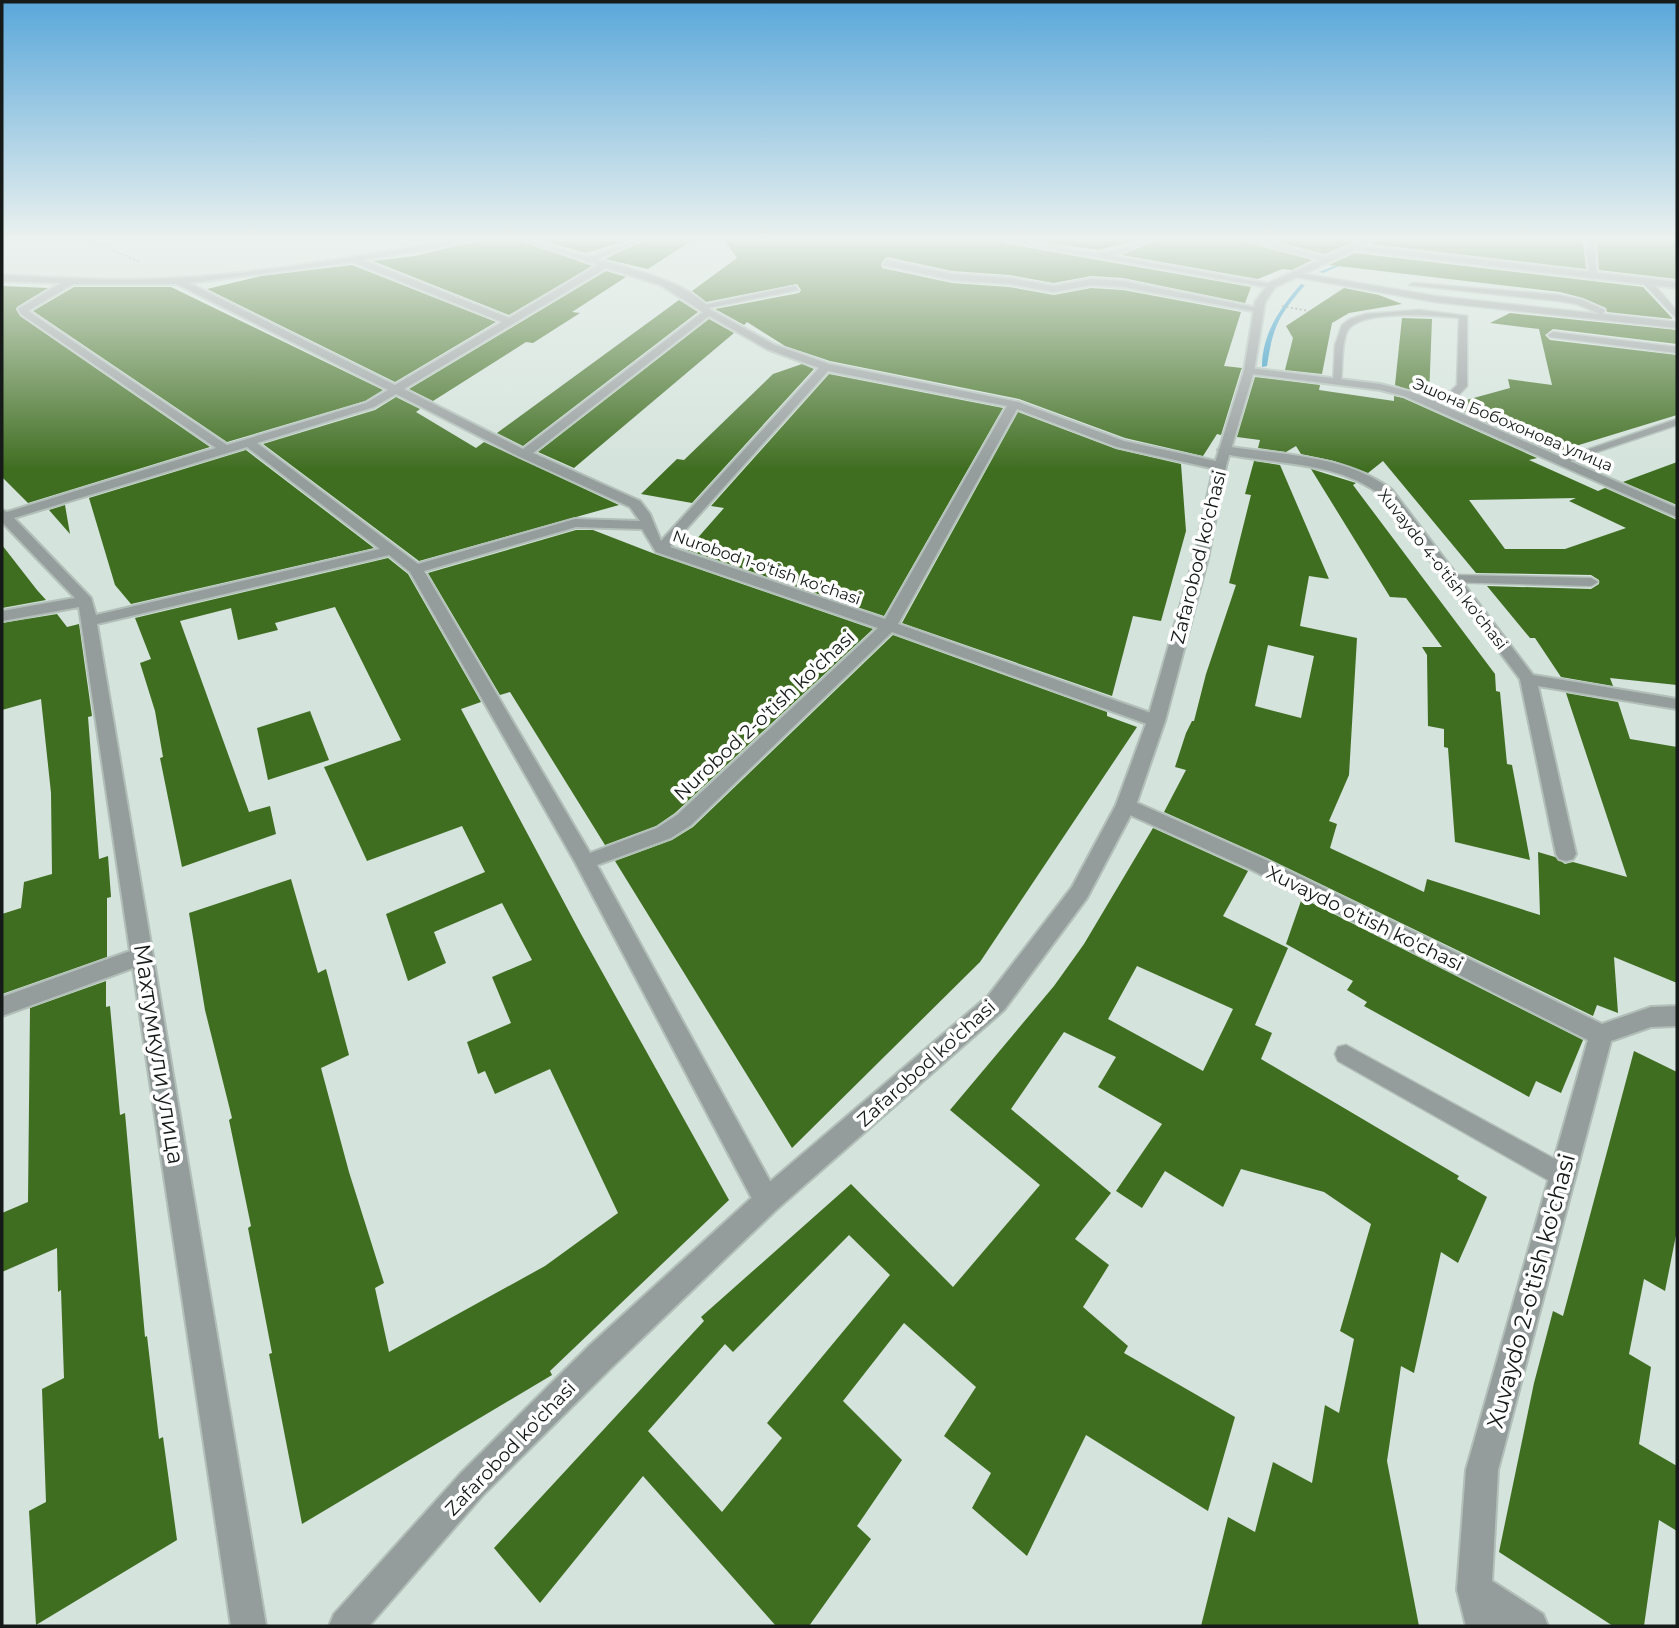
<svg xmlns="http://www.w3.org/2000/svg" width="1679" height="1628" font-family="Montserrat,sans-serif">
	<rect width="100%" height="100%" fill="#d4e3dc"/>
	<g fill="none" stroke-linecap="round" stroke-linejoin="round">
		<path fill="#2494c4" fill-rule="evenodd" d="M1390 241H1395L1379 250 1376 249Z
			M1346 261 1349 262 1323 273 1319 272Z
			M1301 284 1305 285C1279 315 1273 326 1267 366L1262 367C1262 334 1280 308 1301 284Z"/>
	</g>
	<path fill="#406e21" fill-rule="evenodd" d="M477 241H522L592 266 509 315 373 261 415 256Z
		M544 241H626L586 253Z
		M642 241H691L648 269 605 259Z
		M725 241H1004L1007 244 1251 287 1245 303 1123 278 1091 276 1054 283 1009 275 952 271 887 257 881 264 882 268 952 283 1009 287 1054 295 1091 288 1123 290 1241 312 1224 366 1242 368 1241 370 1221 435 1217 434 1203 456 1125 438 1019 399 830 361 785 346 747 322 744 325 715 309 799 293 801 290 797 284 706 302 692 291 737 258Z
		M1034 241H1136L1099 250Z
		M1154 241H1244L1312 260 1292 270 1282 269 1258 279 1122 255Z
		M1272 241H1355L1325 254Z
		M1373 241H1583L1586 269 1371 244Z
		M1597 241H1677V279L1599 270Z
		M1355 253 1643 287 1673 319 1607 312 1606 308 1583 298 1560 292 1329 265Z
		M352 265 496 322 395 382 207 289 261 276Z
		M606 271 626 277 572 312 580 313 533 343 526 342 433 401 409 389Z
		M2 286 48 288 17 307 20 316 210 447 28 503 2 477Z
		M74 287H171L383 390 365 401 227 442 33 311Z
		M1344 288 1379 295 1402 304 1349 313 1332 323 1322 374 1285 370 1293 338 1286 326Z
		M679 300 698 312 523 446 497 433Z
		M1510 313 1677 330V344L1553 329 1545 335 1550 340 1677 355V415L1556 452 1448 405 1510 388 1508 379 1552 385 1539 329 1490 323Z
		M1402 318 1432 319 1429 397 1395 385Z
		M709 319 734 333 574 468 538 452Z
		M802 364 814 369 692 503 641 494 677 459 684 460 773 374Z
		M829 374 1003 408 884 616 687 550 724 508 711 506Z
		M1255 377 1320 385 1319 390 1394 401V396L1403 398 1537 458 1529 460 1598 491 1605 488 1677 520V685L1610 678 1613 686 1561 677 1535 638H1530L1487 586 1591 589 1599 584V580L1591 575 1476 573 1383 461 1368 473 1334 461 1301 454 1296 446 1286 452 1258 448 1260 440 1237 437ZM1576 498 1569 501 1626 528 1565 549H1505L1469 500Z
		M396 397 420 409 416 412 476 448 484 442 619 505 419 561 263 444 375 410Z
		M1018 412 1116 449 1181 464 1186 531 1161 621 1133 616 1112 696 902 623Z
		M246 450 374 548 131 604 115 585 89 498Z
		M1254 461 1280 465 1329 579 1309 576 1300 626 1357 638 1349 775 1329 821 1337 824 1330 848 1424 892 1427 879 1540 915 1538 852 1555 857 1565 864 1573 862 1627 877 1566 693 1618 702 1630 739 1677 747V983L1614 957 1618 1013 1597 1005 1593 1016 1267 858 1164 812 1186 770 1175 767 1186 733 1192 721H1194L1206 674 1236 585 1229 583 1251 495 1245 494ZM1268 645 1314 656 1301 718 1255 706Z
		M1677 462V505L1623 482Z
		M1311 469 1356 483 1353 485 1495 674 1496 691 1500 692 1507 764 1512 765 1530 860 1455 842 1448 748 1444 747V729L1428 726 1427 655 1422 647H1442L1406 598 1390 597Z
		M65 505 70 534 49 510Z
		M576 530H593L655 554 873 629 675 813 656 826 605 845 510 692 500 695 428 573Z
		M2 545 37 590 46 600 2 608Z
		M388 558 408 574 481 702 461 709 581 934 729 1200 550 1371 552 1375 302 1524 269 1354 272 1353 248 1228 251 1226 229 1120 232 1118 205 1010 189 913 291 879 318 973 326 969 349 1055 321 1068 349 1172 384 1283 375 1288 389 1352 545 1266 618 1213 550 1069 495 1094 485 1071 478 1074 467 1042 511 1023 492 977 532 960 502 903 434 932 446 963 408 981 386 914 485 872 462 826 367 861 324 767 401 740 335 607 275 623 278 630 238 640 231 608 180 621 249 812 270 806 276 834 182 867 160 758 163 757 155 711 140 663 151 659 135 618Z
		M57 614 67 627 79 624 92 716 88 717 99 859 108 856 111 897 107 898V957L2 994V914L21 908 24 882 52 874 51 793 41 699 2 710V623Z
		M893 635 1107 712V716L1137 727 980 962 792 1148 615 861 672 840 693 827Z
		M310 711 329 760 268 780 257 728Z
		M1153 828 1248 871 1223 916 1288 948 1255 1025 1272 1033 1261 1059 1459 1176 1457 1179 1487 1197 1458 1263 1441 1252 1414 1373 1401 1366 1387 1461 1419 1626H1201L1228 1517 1255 1532 1273 1462 1312 1483 1325 1405 1339 1413 1354 1339 1340 1331 1371 1224 1324 1192 1241 1169 1223 1207 1165 1171 1142 1208 1116 1191 1162 1124 1098 1087 1116 1057 1064 1032 1011 1109 1111 1193 1075 1239 1109 1265 1083 1307 1128 1346 1124 1353 1235 1417 1208 1511 1086 1435 1027 1556 972 1508 991 1473 944 1436 976 1387 904 1323 843 1401 902 1460 857 1526 871 1539 809 1626H776L643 1476 540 1603 494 1548 704 1321 701 1317 851 1184 953 1287 1040 1185 950 1110 1054 986 1084 944ZM1137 966 1233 1009 1203 1071 1108 1019ZM849 1235 890 1275 767 1423 782 1438 722 1512 648 1431 725 1344 733 1352Z
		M1302 898 1583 1040 1561 1093 1536 1081 1529 1097 1364 1006 1367 1002 1347 990 1353 981 1286 944Z
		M106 981V1007L110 1006 120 1115 125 1113 145 1337 147 1336 159 1439 163 1437 177 1540 36 1625 29 1511 46 1502 42 1389 64 1378 61 1290 58 1292 57 1248 2 1272V1213L28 1202 30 1008Z
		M1634 1051 1677 1072V1230L1665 1291 1644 1279 1629 1354 1651 1367 1639 1444 1677 1466V1531L1659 1520 1644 1626H1613L1499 1552 1534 1383 1553 1311 1563 1316Z"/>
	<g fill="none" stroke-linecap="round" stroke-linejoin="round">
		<g stroke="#b2bfb9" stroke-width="3">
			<path id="service" d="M1293 272 1435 296 1600 314 1577 304 1559 301 1409 285 1413 283 1559 295 1582 300 1605 310 1603 314 1677 322V328L1435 302 1290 276Z
				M1644 280H1650L1677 311V319L1644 284Z
				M795 286 798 290 703 309 699 306Z
				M1419 310 1467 316V386L1455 399 1432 406 1427 403 1447 395 1457 385 1459 318C1437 316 1358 308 1347 332 1341 346 1343 366 1341 381L1333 383 1335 345 1342 325 1350 319 1366 314Z
				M1553 332 1677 347V353L1550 337 1548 335Z
				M1677 419V425L1564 463 1554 461Z
				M1452 575 1591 578 1598 582 1591 586 1447 582 1445 579Z
				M1346 1045 1571 1168 1575 1176 1571 1184 1563 1187 1555 1184 1338 1061 1335 1054 1338 1047Z"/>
		</g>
		<g stroke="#b2bfb9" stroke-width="4">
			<path id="minor" d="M454 241H474L363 260 509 318 598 265 525 241C547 241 565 253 586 256 600 258 622 241 640 241L597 259C632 270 687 281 711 310L775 345 829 364 1018 402 1124 441 1220 462 1226 466 1220 470 1117 447 1017 409 898 624 1162 717 1165 721 1162 725H1150L892 632 691 825 671 838 597 865 776 1192 780 1201 776 1210 767 1214 758 1210 575 862 410 572 389 555 97 624 266 1626H231L133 968 2 1016V997L130 951 79 607 2 621V611L75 598 2 522V510L7 512 216 448 21 314 18 309 61 283 2 281V275C61 278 120 282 178 278 271 273 362 255 454 241ZM352 262 502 322 395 385 189 283ZM606 268 661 285 703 312 523 449 404 389ZM73 284H177L388 390 366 403 227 445 28 311ZM709 316 767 349 819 368 661 541 650 514 640 501 533 453ZM828 371 1007 406 885 619 670 547ZM396 394 520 457 630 507 640 521 575 519 418 564 257 443 374 407ZM247 447 380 549 96 615 91 598 14 518ZM576 527 642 529 656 552 878 628 677 815 657 828 590 853 424 571Z
				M1007 241C1038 241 1068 253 1099 253 1116 254 1134 241 1152 241L1112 256 1276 285 1272 288Z
				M1247 241H1261L1333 259 1329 262Z
				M1586 241H1594L1597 276 1593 279 1589 276Z
				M886 260 952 274 1009 278 1054 286 1091 279 1123 281 1263 309 1258 312 1123 287 1091 285 1054 292 1009 284 952 280 883 265Z
				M1249 368 1380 384 1412 392 1677 508V517L1404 396 1380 390 1245 373 1244 371Z
				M1224 446C1280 455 1346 455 1392 490L1533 675 1677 699V709L1538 686 1576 854 1573 859 1566 861 1559 859 1556 854 1520 679 1382 496C1337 460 1274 465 1220 453L1218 450Z
				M1126 798 1266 860 1602 1024 1651 1007 1677 1006V1026L1651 1027 1611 1041 1498 1470 1492 1581 1543 1614 1548 1626H1466L1457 1590 1466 1470 1588 1040 1252 870 1119 810 1116 805 1119 800Z"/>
		</g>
		<g stroke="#b2bfb9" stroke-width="4">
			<path id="tertiary" d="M1361 241H1371L1363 246 1677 282V288L1355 250 1275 287 1265 302 1254 371 1226 466 1208 558 1165 721 1136 805 1087 898 1004 1010 776 1210 612 1367 483 1495 369 1626H329L334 1614 461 1473 590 1345 758 1192 988 996 1072 887 1116 805 1147 721 1194 558 1214 466 1244 371 1255 302 1269 283Z"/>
		</g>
		<path stroke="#838e89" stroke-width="2" stroke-dasharray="2 2.5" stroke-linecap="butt" d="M92 241 140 262
			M1282 306 1309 311"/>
		<use href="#service" fill="#959c9c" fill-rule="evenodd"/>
		<use href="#minor" fill="#959c9c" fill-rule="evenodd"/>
		<use href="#tertiary" fill="#959c9c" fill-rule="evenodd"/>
	</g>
	<linearGradient id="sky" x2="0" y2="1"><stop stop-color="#59a7da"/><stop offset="0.51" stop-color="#ecf2ef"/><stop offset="1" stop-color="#ecf2ef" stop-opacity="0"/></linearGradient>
	<rect width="1679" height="469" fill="url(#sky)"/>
	<g text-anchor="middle" stroke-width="7" stroke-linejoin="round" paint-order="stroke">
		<g font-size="16" fill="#161b19" stroke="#fff">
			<text transform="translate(1513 424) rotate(23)" y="6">Эшона Бобохонова улица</text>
			<text transform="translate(767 567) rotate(19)" y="6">Nurobod 1-o'tish ko'chasi</text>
			<text transform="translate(1443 569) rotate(52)" y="6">Xuvaydo 4-o'tish ko'chasi</text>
		</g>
		<g font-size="19" fill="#161b19" stroke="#fff">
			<text transform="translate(1198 557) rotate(-76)" y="7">Zafarobod ko'chasi</text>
			<text transform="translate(764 715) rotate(-43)" y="7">Nurobod 2-o'tish ko'chasi</text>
			<text transform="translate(1365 918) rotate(26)" y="7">Xuvaydo o'tish ko'chasi</text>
			<text transform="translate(926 1063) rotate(-42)" y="7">Zafarobod ko'chasi</text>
			<text transform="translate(510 1448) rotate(-46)" y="7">Zafarobod ko'chasi</text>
		</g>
		<g font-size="23" fill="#161b19" stroke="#fff">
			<text transform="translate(159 1054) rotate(81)" y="8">Махтумкули улица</text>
			<text transform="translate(1531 1291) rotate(-75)" y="8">Xuvaydo 2-o'tish ko'chasi</text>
		</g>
	</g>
	<rect width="1679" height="1628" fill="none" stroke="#161b19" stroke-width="7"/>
</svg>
